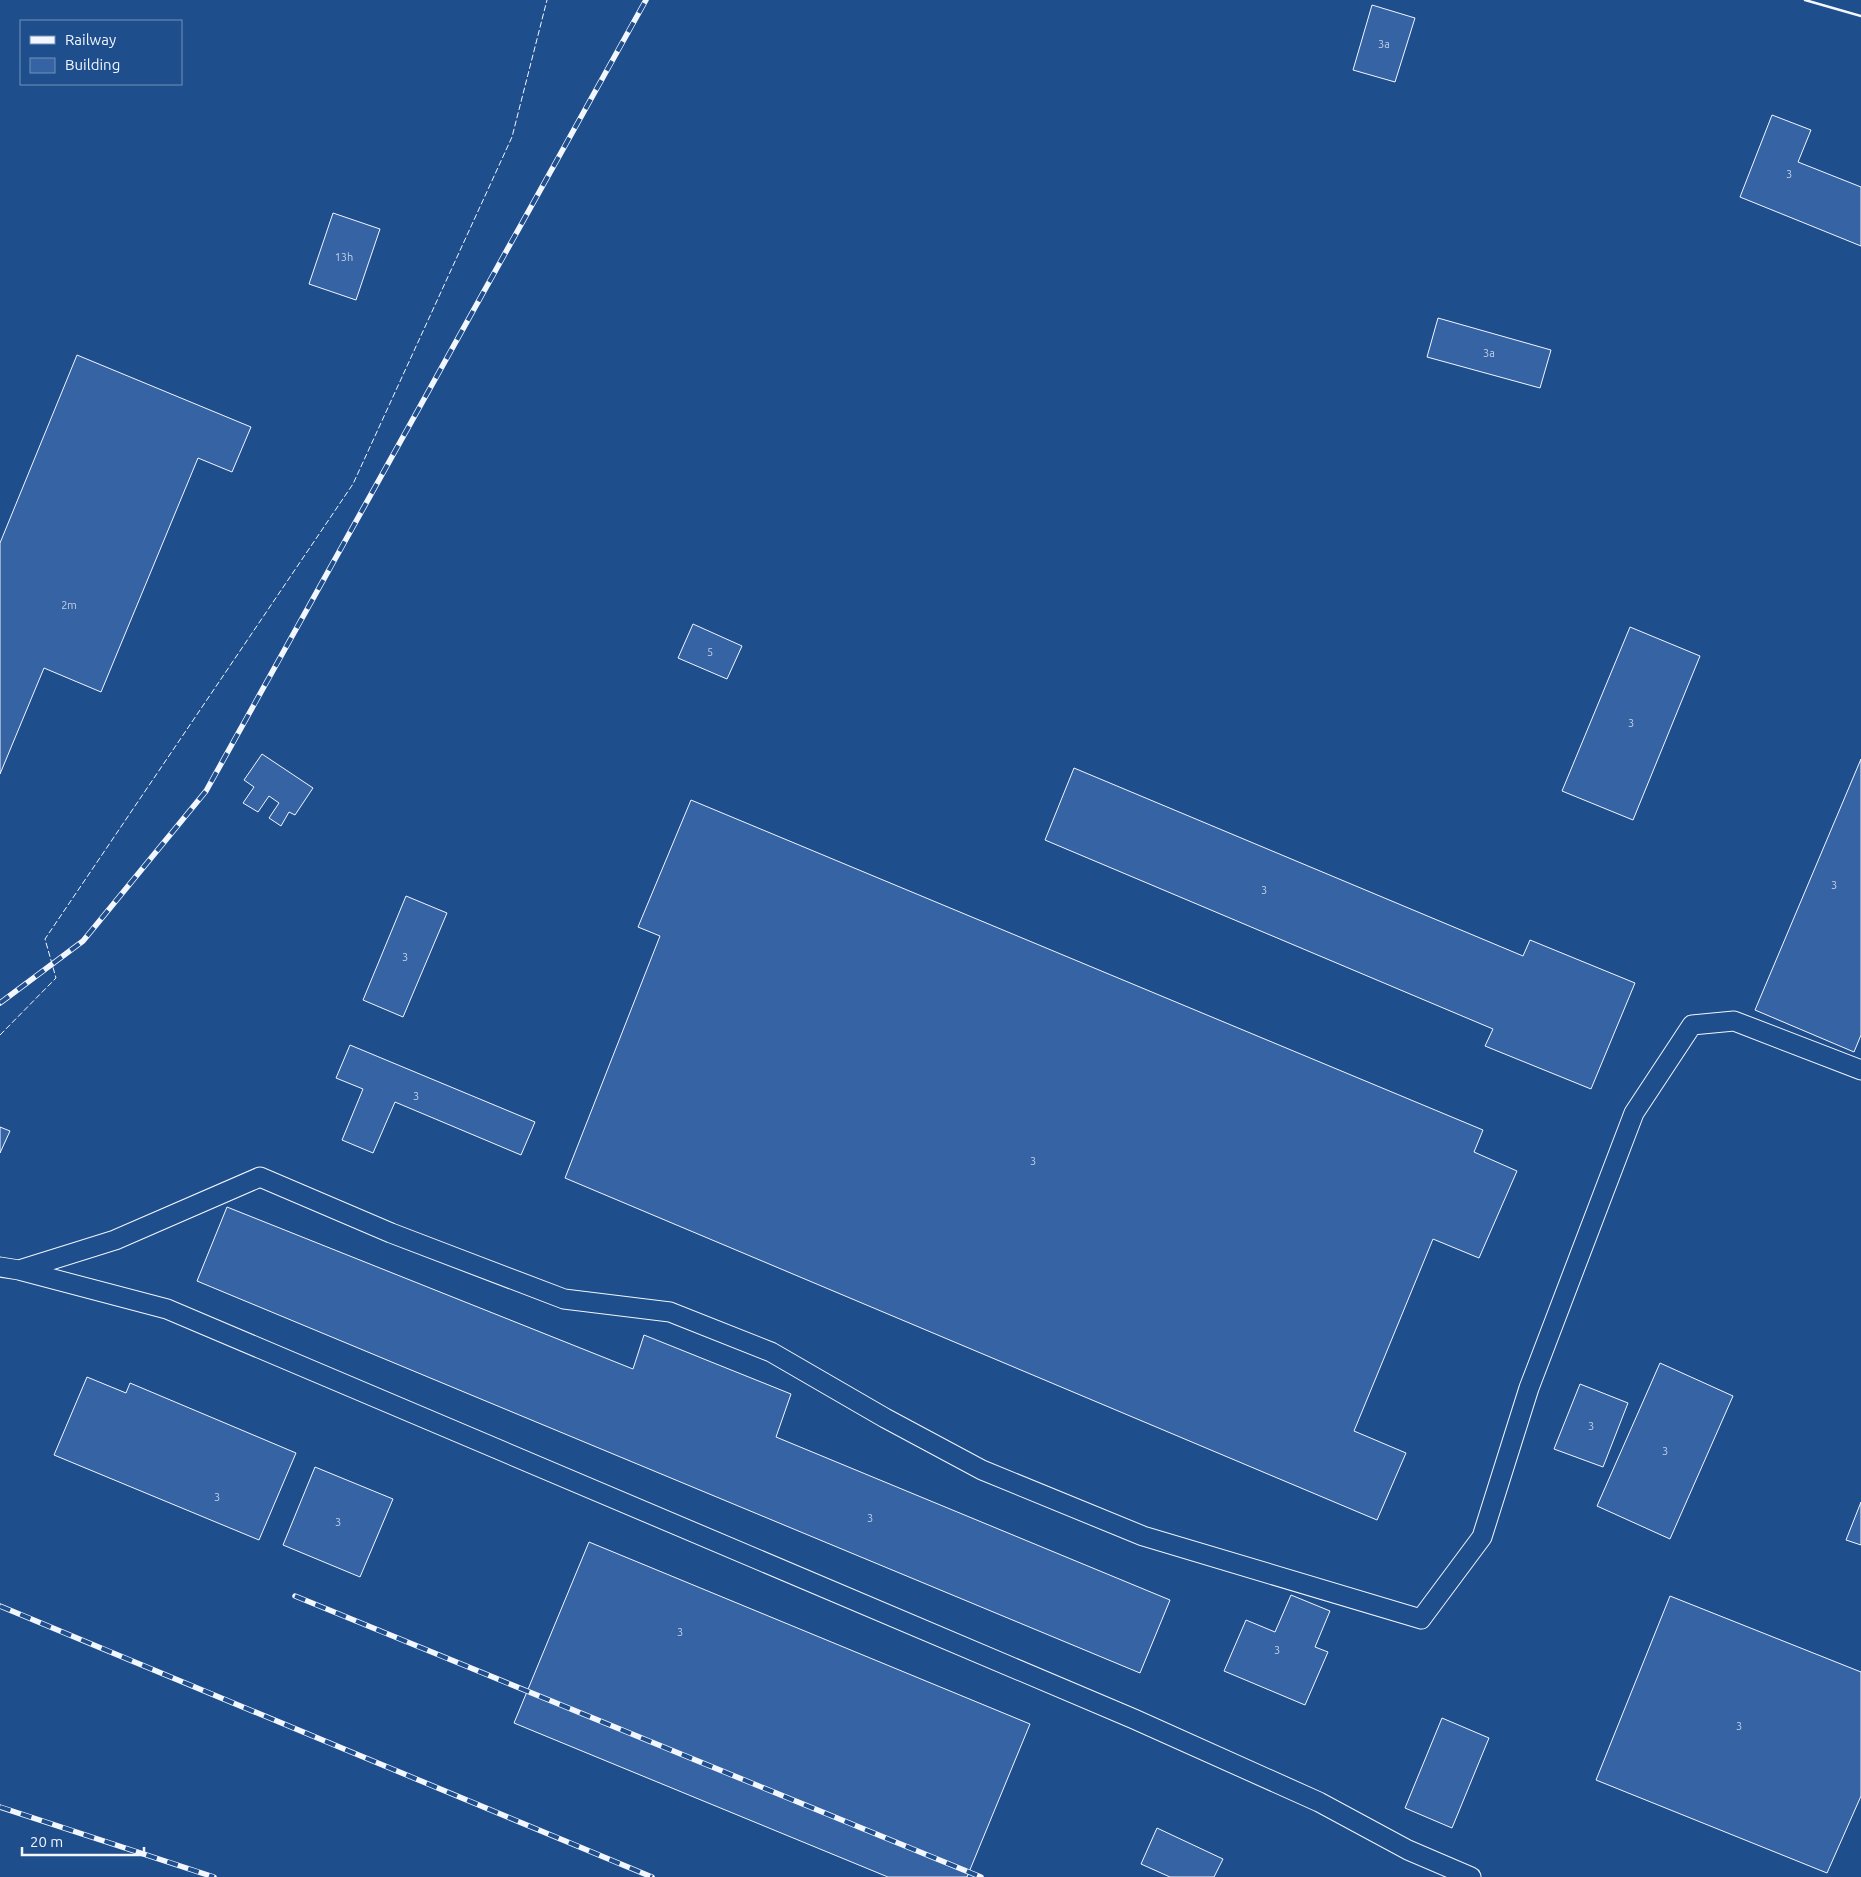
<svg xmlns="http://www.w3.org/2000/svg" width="1861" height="1877" font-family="Ubuntu,sans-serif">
	<rect width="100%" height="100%" fill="#1f4e8c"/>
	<path fill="#3563a3" stroke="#f2f6ff" d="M1372 5 1415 18 1395 82 1353 70Z
		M1772 115 1811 130 1798 162 1861 187V246L1740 197Z
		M333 213 380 229 356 300 309 284Z
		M1438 318 1551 350 1540 388 1427 357Z
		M77 355 251 427 232 472 198 458 101 692 44 668 0 774V543Z
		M693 624 742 646 727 679 678 658Z
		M1630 627 1700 656 1633 820 1562 791Z
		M262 754 313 788 295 815 289 812 281 826 269 818 279 803 269 796 258 812 243 803 254 787 244 780Z
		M1861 759V1035L1854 1052 1755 1010Z
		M1074 768 1523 956 1530 940 1635 983 1591 1089 1485 1046 1493 1029 1045 840Z
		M691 800 1483 1130 1474 1152 1517 1171 1479 1258 1433 1239 1354 1431 1406 1453 1377 1520 565 1178 660 936 638 927Z
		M406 896 447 913 403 1017 363 1000Z
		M350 1045 535 1122 521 1155 395 1102 373 1153 342 1140 363 1089 336 1078Z
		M0 1127 10 1131 0 1153Z
		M227 1207 633 1369 644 1335 791 1394 776 1437 1170 1600 1140 1673 197 1281Z
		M1660 1363 1733 1396 1670 1539 1597 1506Z
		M87 1377 126 1393 130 1383 296 1453 259 1540 54 1455Z
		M1580 1384 1628 1403 1603 1467 1554 1449Z
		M315 1467 393 1499 360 1577 283 1545Z
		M1861 1502V1545L1846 1540Z
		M589 1542 1030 1724 967 1877H888L514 1723Z
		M1291 1595 1330 1611 1315 1647 1328 1652 1305 1705 1224 1671 1246 1620 1275 1632Z
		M1670 1596 1861 1672V1796L1827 1873 1596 1780Z
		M1442 1718 1489 1738 1452 1828 1405 1808Z
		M1157 1828 1223 1859 1214 1877H1170L1141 1864Z"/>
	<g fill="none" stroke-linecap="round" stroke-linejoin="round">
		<g stroke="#f2f6ff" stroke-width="21">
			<path id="lane" d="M0 1267 19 1270 167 1309 1134 1719 1319 1802 1408 1850 1471 1877
				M19 1270 115 1240 260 1177 391 1233 564 1299 670 1312 771 1352 885 1418 982 1470 1143 1536 1421 1619 1482 1537 1529 1388 1634 1113 1692 1025 1734 1021 1861 1070"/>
		</g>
		<use href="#lane" stroke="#1f4e8c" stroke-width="19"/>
		<g stroke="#f2f6ff" stroke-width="5.5">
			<path id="rail" d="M0 1003 83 941 206 791 646 0
				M295 1596 981 1877
				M0 1606 652 1877
				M0 1807 214 1877"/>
		</g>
		<use href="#rail" stroke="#1f4e8c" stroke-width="4" stroke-dasharray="11" stroke-linecap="butt"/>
		<path stroke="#f2f6ff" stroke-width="1" stroke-dasharray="6 2.5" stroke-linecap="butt" d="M0 1035 56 978 45 939 353 484 512 137 547 0"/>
		<path stroke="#f2f6ff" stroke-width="2.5" d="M1805 0 1861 16"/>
	</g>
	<g text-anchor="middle" stroke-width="4" stroke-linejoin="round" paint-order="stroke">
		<g font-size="11" fill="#c3d1e8">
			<text x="1384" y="48">3a</text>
			<text x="1789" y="178">3</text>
			<text x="344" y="261">13h</text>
			<text x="1489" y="357">3a</text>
			<text x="69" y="609">2m</text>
			<text x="710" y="656">5</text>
			<text x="1631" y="727">3</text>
			<text x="1834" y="889">3</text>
			<text x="1264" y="894">3</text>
			<text x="405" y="961">3</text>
			<text x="416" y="1100">3</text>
			<text x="1033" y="1165">3</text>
			<text x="1591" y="1430">3</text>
			<text x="1665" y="1455">3</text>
			<text x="217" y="1501">3</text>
			<text x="870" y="1522">3</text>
			<text x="338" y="1526">3</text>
			<text x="680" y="1636">3</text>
			<text x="1277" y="1654">3</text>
			<text x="1739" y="1730">3</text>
		</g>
	</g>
	<rect x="20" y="20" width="162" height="65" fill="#1f4e8c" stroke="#7391ba"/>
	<rect x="30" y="36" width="25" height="8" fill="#f2f6ff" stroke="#7391ba"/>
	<text x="65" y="45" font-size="15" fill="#f2f6ff">Railway</text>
	<rect x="30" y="58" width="25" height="15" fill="#3563a3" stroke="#7391ba"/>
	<text x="65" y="70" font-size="15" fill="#f2f6ff">Building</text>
	<path d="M22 1847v8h122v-8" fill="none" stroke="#f2f6ff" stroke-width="2.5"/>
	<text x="30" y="1847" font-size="15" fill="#f2f6ff" stroke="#1f4e8c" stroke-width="4" paint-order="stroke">20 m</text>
</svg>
